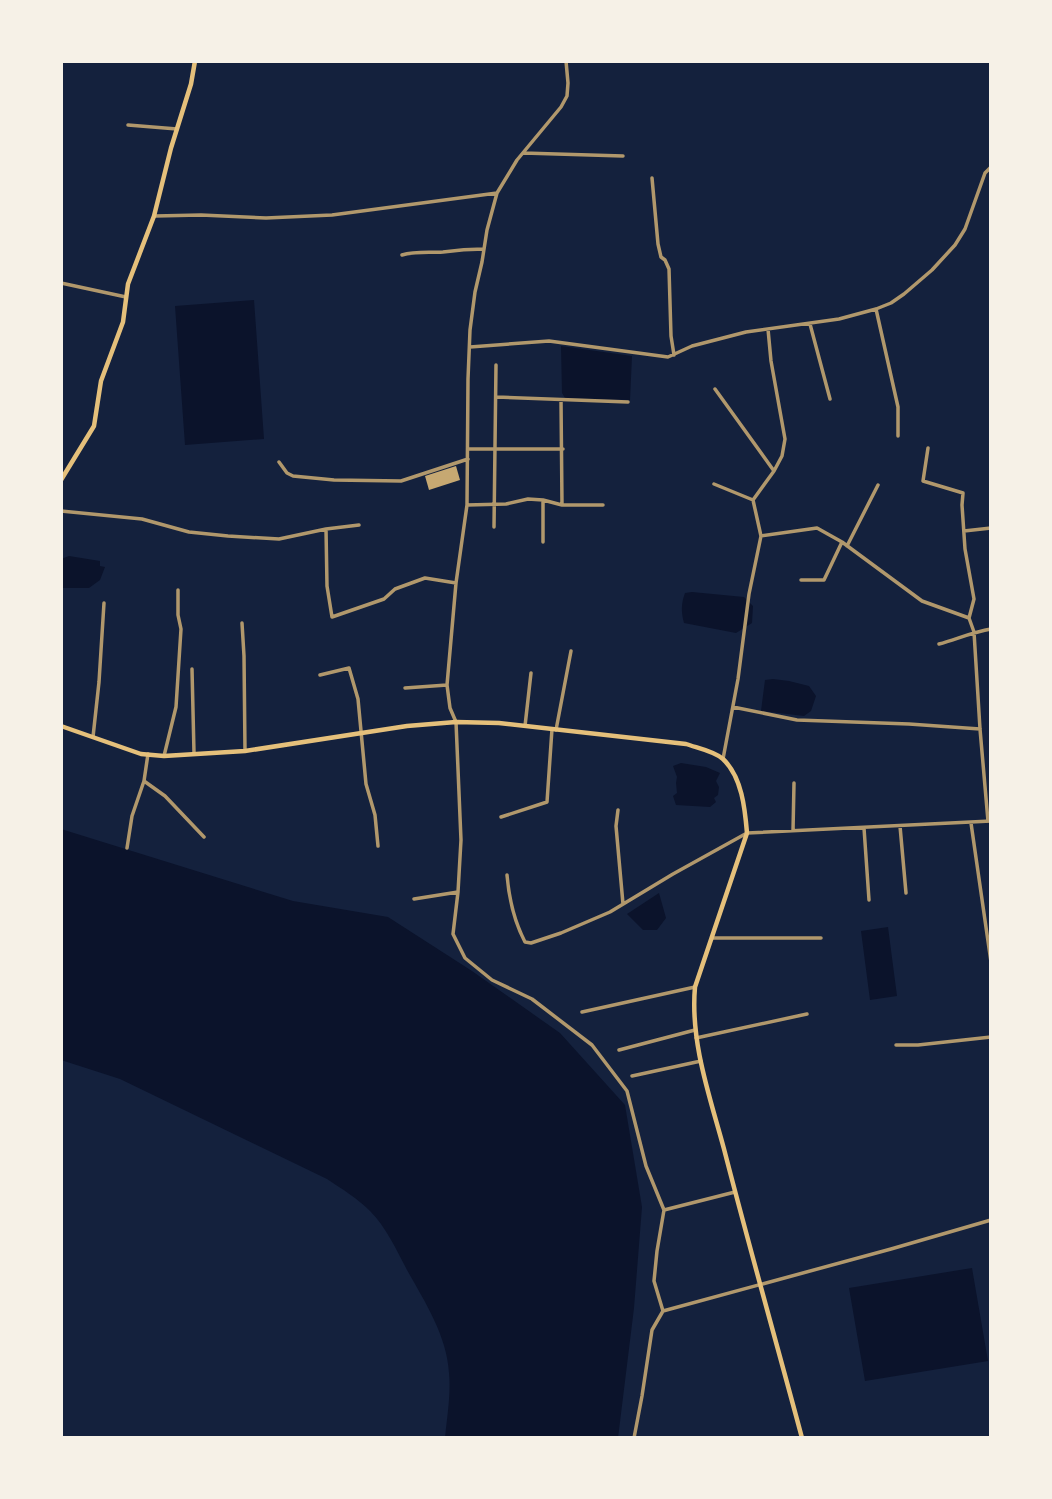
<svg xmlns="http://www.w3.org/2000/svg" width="1052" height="1499" font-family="Helvetica,sans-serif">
	<rect width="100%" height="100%" fill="#14213d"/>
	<path fill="#0b132b" d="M254 300 264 439 185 445 175 306Z
		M561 346 632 356 630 400 565 398 562 393Z
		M69 556 100 561V566L105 567 100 580 89 588H61V559Z
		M692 592 744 597 753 606 752 623 736 633 684 623C681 612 681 604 685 593Z
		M773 679 789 681 809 686 816 696 811 711 804 716 761 711 765 680Z
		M681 763 706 767 720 773 716 781 719 787 718 795 714 798 716 802 710 807 676 805 673 796 677 793 676 783 677 777 673 766Z
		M61 829 293 901 388 917 472 971 560 1033 625 1105 642 1207 634 1308 618 1438H445C447 1417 451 1394 449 1373 447 1336 425 1302 407 1270 396 1249 386 1227 370 1211 357 1198 342 1189 327 1179L120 1079 61 1060Z
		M659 893 666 918 657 930H643L627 914Z
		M888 927 897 996 870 1000 861 931Z
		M972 1268 988 1361 865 1381 849 1288Z"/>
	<path fill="#c6a872" d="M456 466 460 480 429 490 425 476Z"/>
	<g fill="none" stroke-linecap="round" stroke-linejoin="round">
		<path stroke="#b1986c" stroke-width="3.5" d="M566 61 568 83 567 96 561 107 517 160 497 193 487 230 482 262 475 292 470 330 468 379 467 505 456 583 447 685 450 708 456 722 461 840 458 892 453 934 465 958 492 980 532 999 592 1045 627 1091 646 1166 664 1210 657 1251 654 1281 663 1311 652 1330 642 1396 634 1438
			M128 125 177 129
			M523 153 623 156
			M652 178 658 244 661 257 665 260 669 269 671 336 674 355
			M155 216 201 215 266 218 332 215 497 193
			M402 255C415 251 429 253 443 252 457 250 470 249 484 249
			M61 283 126 297
			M876 309 898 407V436
			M810 324 830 399
			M470 347 549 341 668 357 692 346 746 332 839 319 876 309 891 303 904 294 932 270 955 245 965 229 985 173 991 167
			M715 389 774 471
			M496 397 628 402
			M561 400 562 505
			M928 448 923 481 963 493 962 505 965 549 974 599 969 618 974 632 980 729 988 821
			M468 449H563
			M279 462 287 473 293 476 334 480 401 481 468 459
			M714 484 753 500 761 536 749 594 738 679 723 759
			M753 500 774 471 782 456 785 439 771 361 768 329
			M467 505 506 504 528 499 543 500 562 505H603
			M61 511 142 519 189 532 228 536 279 539 326 529 359 525
			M494 527 496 365
			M326 529 327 586 332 617 384 599 395 589 425 578 456 583
			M964 531 991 528
			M761 536 817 528 842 542 922 601 969 618
			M543 542V500
			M847 546 878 485
			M801 580H824L842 542
			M242 623 244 656 245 751
			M939 644C957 639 973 632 991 629
			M192 669 194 753
			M320 675 349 668 358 699 366 784 375 815 378 846
			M405 688 447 685
			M733 707 797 720 909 724 980 729
			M525 726 531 673
			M556 730 571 651
			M93 737 99 682 104 603
			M164 756 176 707 181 629 178 615V590
			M144 781 165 796 204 837
			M618 810 616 826 623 904
			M501 817 547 802 552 729
			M971 823 991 962
			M900 826 906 893
			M864 828 869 900
			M793 831 794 783
			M127 848 132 816 144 781 148 754
			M507 875C509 899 514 921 525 942L531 943 561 933 610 912 673 874 747 833 991 821
			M414 899 458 892
			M712 938H821
			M582 1012 695 987
			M696 1038 807 1014
			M896 1045H918L991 1037
			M619 1050 695 1030
			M632 1076 701 1061
			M664 1210 735 1192
			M663 1311 891 1249 991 1220"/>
		<path stroke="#e5c07b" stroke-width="4.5" d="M61 480 94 426 101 381 123 322 128 284 154 216 171 148 191 84 195 61
			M61 726 141 754 164 756 245 751 407 726 456 722 499 723 686 744C697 748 714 751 723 759 742 777 745 809 747 833L695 987C690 1042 710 1097 724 1149 749 1246 776 1341 802 1438"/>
	</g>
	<rect width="1052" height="1499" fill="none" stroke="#f6f1e7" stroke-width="126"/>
</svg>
